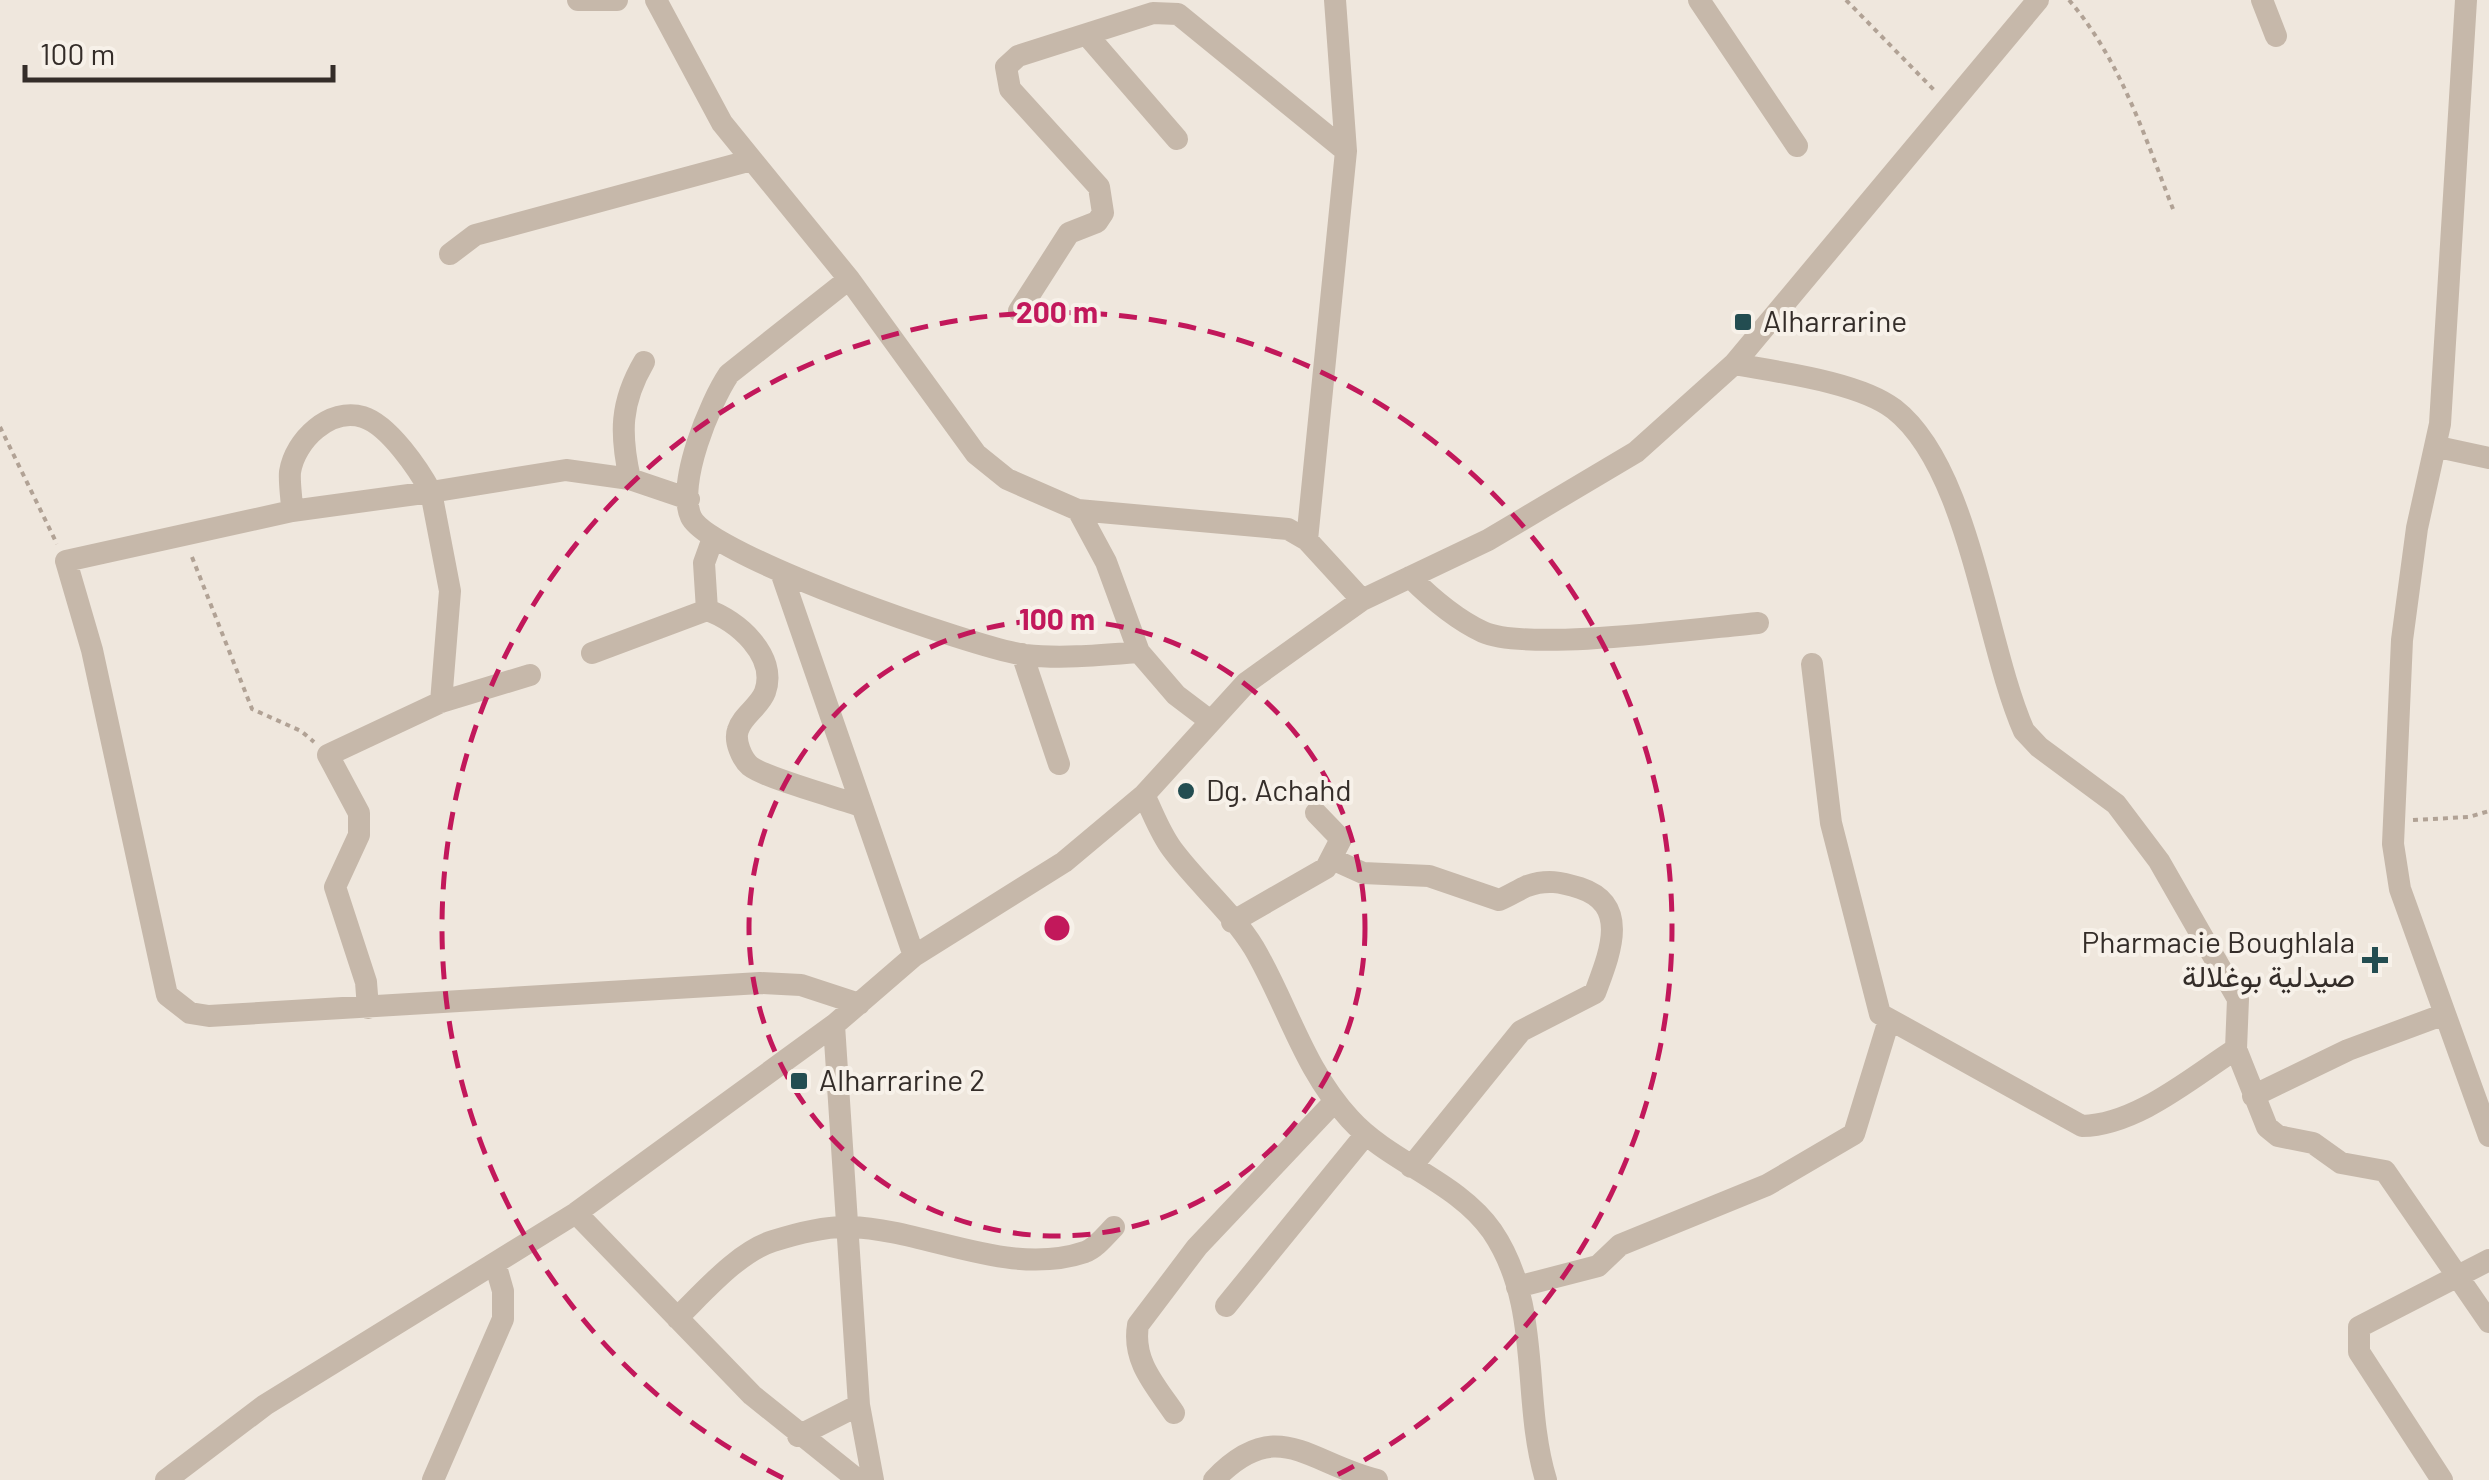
<svg xmlns="http://www.w3.org/2000/svg" width="2489" height="1480" font-family="Barlow,Vazirmatn,sans-serif">
	<rect width="100%" height="100%" fill="#efe7dd"/>
	<g fill="none" stroke-linecap="round" stroke-linejoin="round">
		<path stroke="#b1a295" stroke-width="4" stroke-dasharray="5 5" stroke-linecap="butt" d="M1846 0 1935 91
			M2069 0C2121 61 2144 135 2173 209
			M0 427 57 544
			M192 557 252 709 301 731 314 742
			M2413 820 2469 817 2489 811"/>
		<path stroke="#c6b8aa" stroke-width="22" d="M578 0H617
			M656 0 722 123 849 279 976 454 1007 479 1078 510 1288 529 1307 540 1362 600
			M1699 0 1797 146
			M2262 0 2276 36
			M2466 0 2440 424 2417 528 2402 640 2393 844 2400 889 2489 1136
			M1087 35 1177 139
			M450 254 475 235 752 160
			M849 279 729 374C710 402 676 484 691 517 709 556 976 648 1025 655 1063 659 1102 655 1139 652
			M1019 311 1069 233 1097 222 1103 213 1099 187 1010 89 1006 67 1018 56 1153 13 1178 14 1346 151
			M1734 364C1778 372 1859 382 1894 409 1970 468 1985 643 2024 731L2039 747 2116 804 2159 861 2238 999 2236 1049 2267 1127 2278 1136 2313 1143 2341 1163 2385 1171 2489 1322
			M2438 447 2489 458
			M630 479C620 434 620 403 644 362
			M1078 510 1106 562 1139 652 1176 695 1209 720
			M292 511C292 499 289 484 290 472 295 440 330 407 363 417 389 425 419 470 431 492L292 511 66 561 92 650 167 995 190 1013 209 1016 760 983 801 985 859 1004
			M1307 540 1346 151 1335 0
			M782 575 914 956
			M1410 577C1432 599 1455 619 1483 632 1527 652 1702 628 1758 623
			M707 610C737 620 778 656 765 692 760 706 742 716 738 730 734 741 742 759 750 766 765 778 839 798 861 806
			M592 653 707 610 704 563 713 538
			M1022 654 1059 764
			M1812 664 1831 823 1880 1014 2082 1126C2137 1125 2192 1077 2236 1049
			M441 702 450 591 431 492 566 470 630 479 689 499
			M1144 795C1153 813 1160 833 1172 849 1197 883 1232 912 1254 948 1288 1006 1303 1068 1350 1119 1390 1163 1457 1181 1492 1231 1543 1306 1521 1398 1546 1480
			M1332 859 1363 873 1429 876 1499 900C1509 896 1518 890 1527 886 1547 879 1561 882 1580 888 1631 905 1609 955 1595 993L1521 1031 1411 1167
			M1232 922 1326 868 1341 839 1316 813
			M368 1008 366 982 335 887 359 835V813L328 755 441 702 530 675
			M834 1025 859 1405 873 1480
			M2253 1096 2348 1050 2445 1014
			M576 1213 752 1395 858 1480
			M1517 1287 1598 1266 1620 1245 1767 1185 1854 1134 1889 1020
			M1226 1306 1366 1134
			M677 1318C704 1292 738 1252 773 1241 795 1234 827 1226 849 1227 926 1229 1008 1278 1085 1252 1096 1248 1106 1235 1114 1227
			M1174 1413C1155 1385 1132 1361 1138 1325L1197 1247 1335 1101
			M798 1436 859 1405
			M166 1480 265 1405 576 1213 834 1025 914 956 1064 862 1144 795 1246 683 1362 600 1488 540 1636 452 1734 364 2038 0
			M433 1480 503 1319V1291L495 1263
			M1214 1480C1277 1414 1308 1463 1377 1480
			M2442 1480 2359 1352V1327L2489 1260"/>
	</g>
	<g fill="none" stroke="#c2185b" stroke-width="5" stroke-dasharray="18 12">
		<circle cx="1057" cy="928" r="308"/>
		<path d="M783 1478A615 615 0 1 1 1331 1478"/>
	</g>
	<g fill="#234d51" stroke="#f7f1e9" stroke-width="4">
		<rect x="1733" y="312" width="20" height="20" rx="5"/>
		<circle cx="1186" cy="791" r="10"/>
		<path d="M2370 945h10v10h10v10h-10v10h-10v-10h-10v-10h10z"/>
		<rect x="789" y="1071" width="20" height="20" rx="5"/>
	</g>
	<g text-anchor="middle" stroke-width="8" stroke-linejoin="round" paint-order="stroke">
		<g font-size="30" fill="#342d29" stroke="#f7f1e9" text-anchor="start">
			<text x="1763" y="332">Alharrarine</text>
			<text x="1206" y="801">Dg. Achahd</text>
			<text x="2355" y="953" text-anchor="end">Pharmacie Boughlala<tspan x="2355" dy="34">صيدلية بوغلالة</tspan></text>
			<text x="819" y="1091">Alharrarine 2</text>
		</g>
	</g>
	<circle cx="1057" cy="928" r="15" fill="#c2185b" stroke="#f7f1e9" stroke-width="5"/>
	<g font-size="30" text-anchor="middle" font-weight="bold" fill="#c2185b" stroke="#f7f1e9" stroke-width="8" stroke-linejoin="round" paint-order="stroke">
		<text x="1057" y="323">200 m</text>
		<text x="1057" y="630">100 m</text>
	</g>
	<path d="M25 65v15h308v-15" fill="none" stroke="#342d29" stroke-width="5"/>
	<text x="40" y="65" font-size="30" fill="#342d29" stroke="#f7f1e9" stroke-width="8" paint-order="stroke">100 m</text>
</svg>
